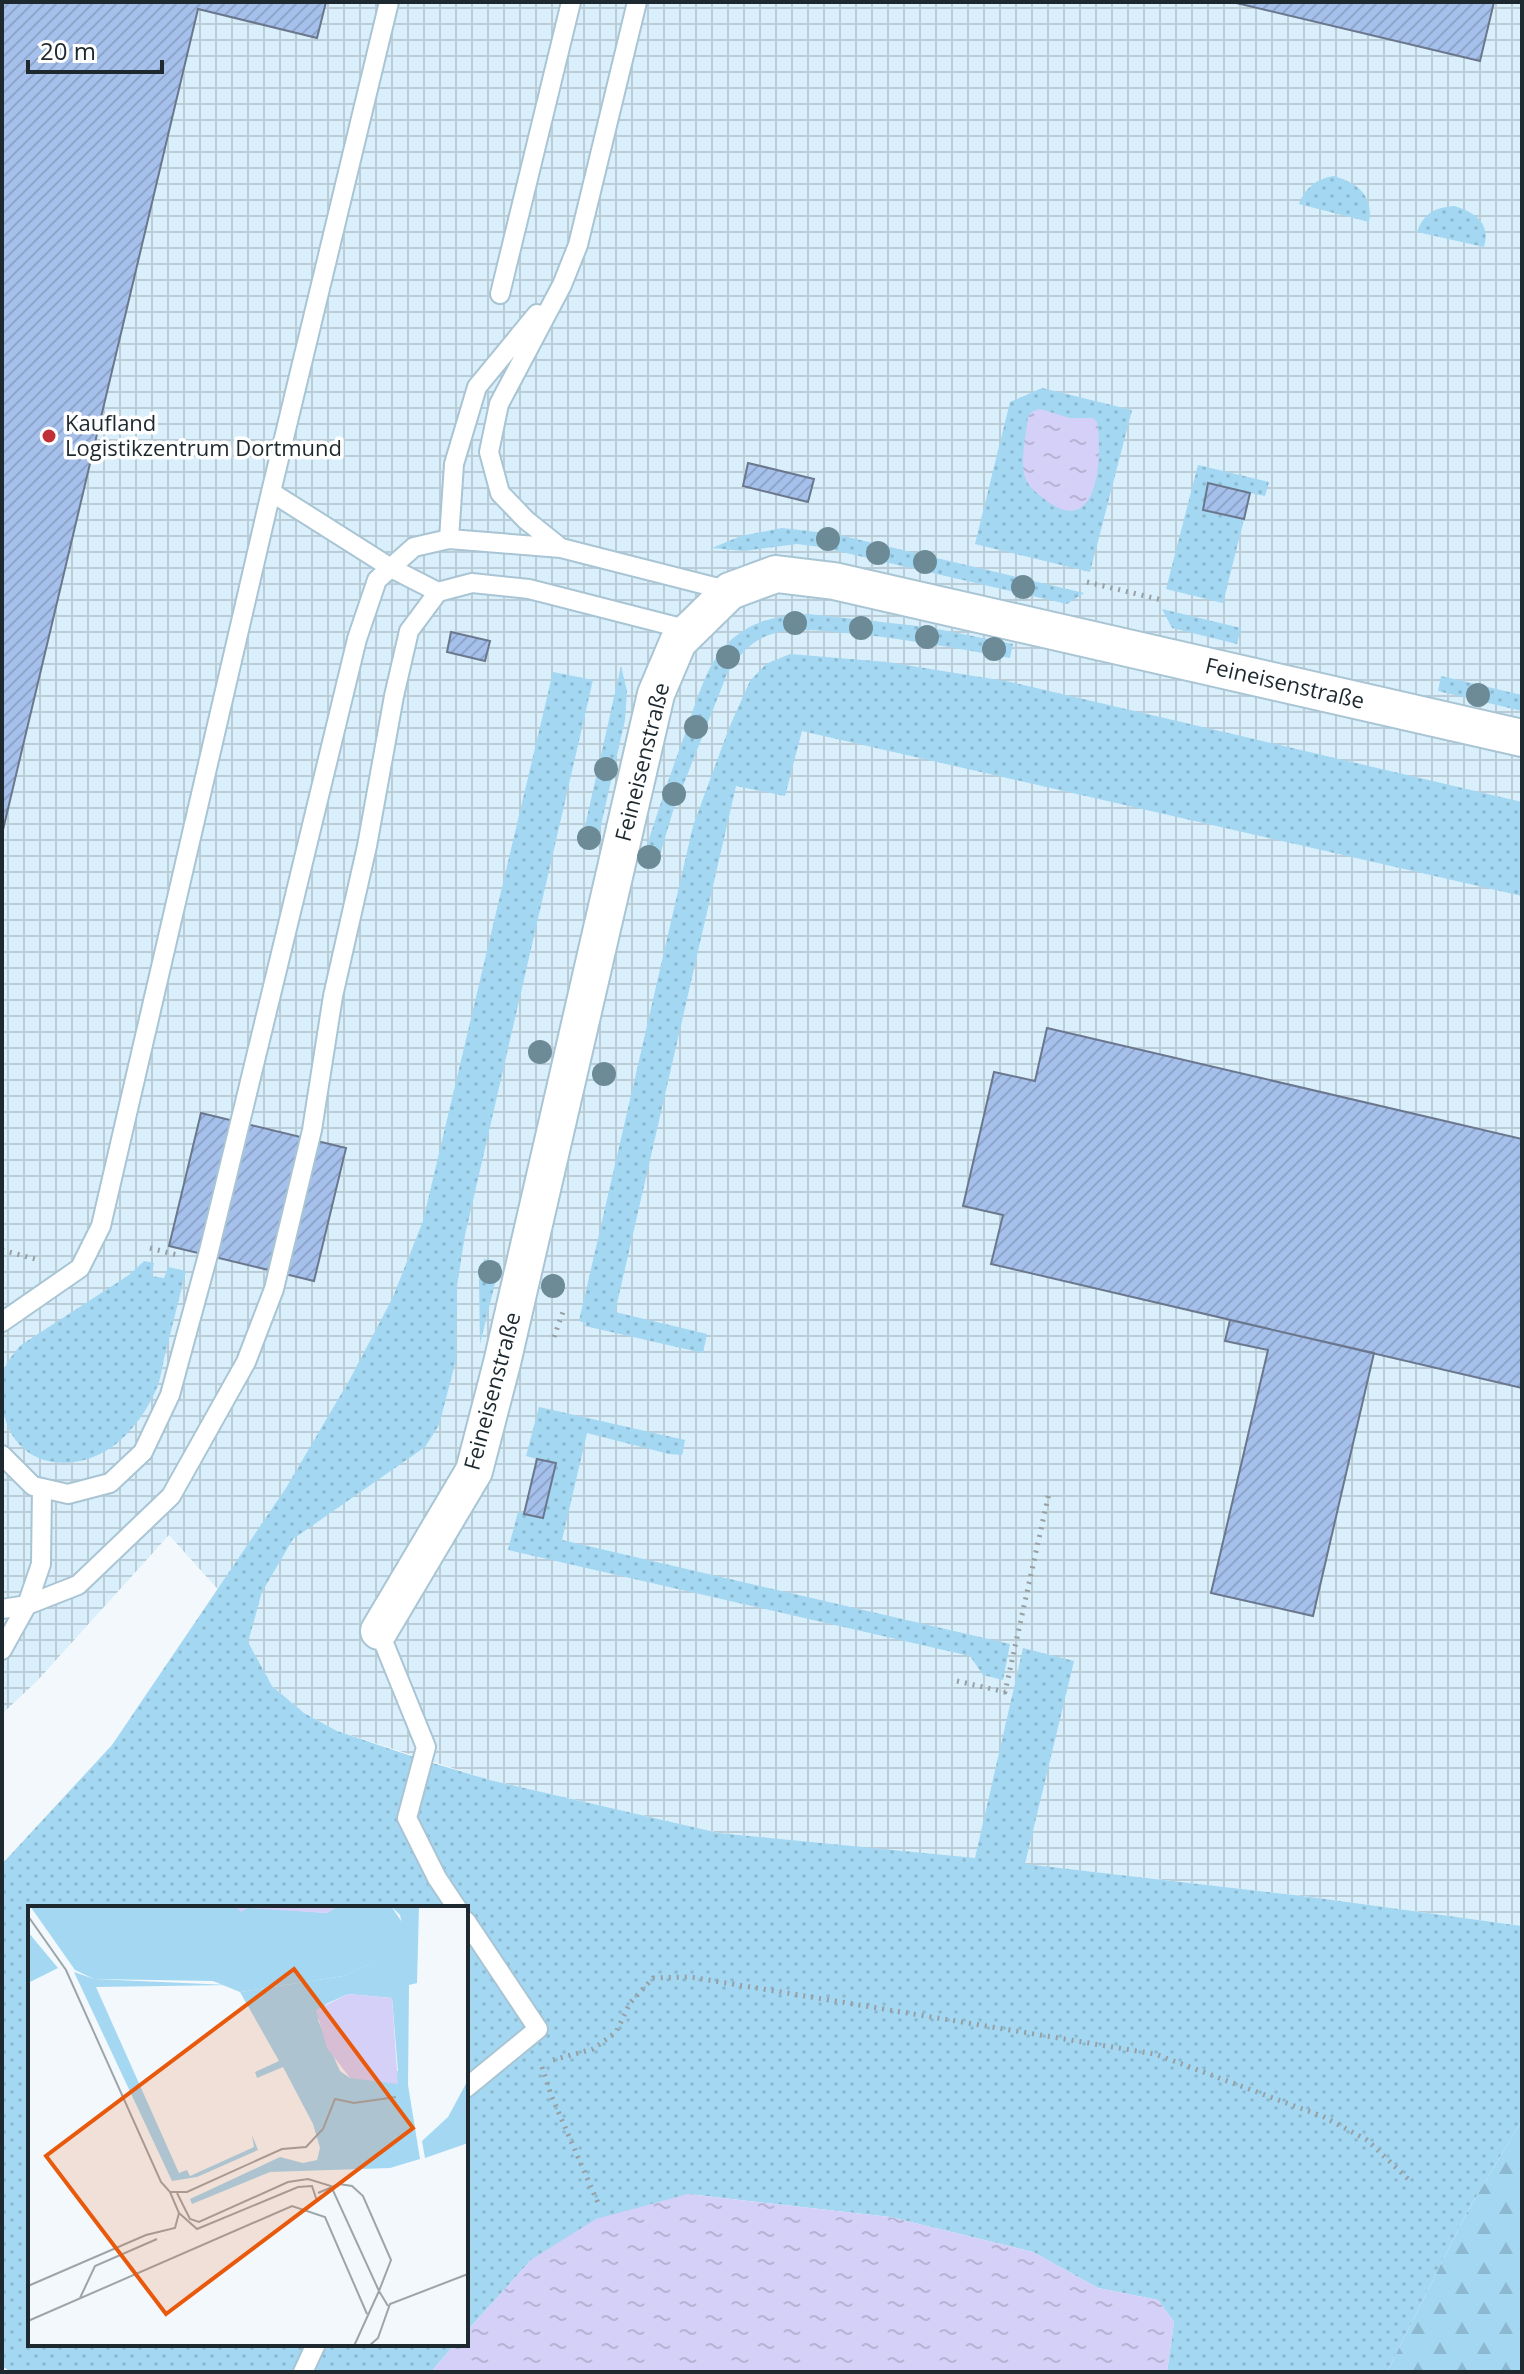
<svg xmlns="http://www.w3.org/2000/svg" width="1524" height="2374" font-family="'Open Sans',sans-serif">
	<defs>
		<pattern id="industrial-grid" width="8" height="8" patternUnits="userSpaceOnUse" patternTransform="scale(2)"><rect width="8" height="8" fill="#d9effb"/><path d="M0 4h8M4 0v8" fill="none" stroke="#bacdd7"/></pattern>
		<pattern id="green-dots" width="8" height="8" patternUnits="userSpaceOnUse" patternTransform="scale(2)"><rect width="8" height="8" fill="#a3d7f2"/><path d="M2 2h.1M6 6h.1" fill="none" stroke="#8cb9d0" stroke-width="1.8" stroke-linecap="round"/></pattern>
		<pattern id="forest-firs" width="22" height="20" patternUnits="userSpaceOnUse" patternTransform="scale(2)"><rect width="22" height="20" fill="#a3d7f2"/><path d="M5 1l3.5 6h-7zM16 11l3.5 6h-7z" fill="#8cb9d0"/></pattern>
		<pattern id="water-ripples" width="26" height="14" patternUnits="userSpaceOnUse" patternTransform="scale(2)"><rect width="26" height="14" fill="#d5d0f8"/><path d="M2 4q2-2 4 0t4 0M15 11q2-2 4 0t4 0" fill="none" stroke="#b6b3d5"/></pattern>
		<pattern id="building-hatch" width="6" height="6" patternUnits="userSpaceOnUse" patternTransform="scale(2)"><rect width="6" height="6" fill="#a6c0ec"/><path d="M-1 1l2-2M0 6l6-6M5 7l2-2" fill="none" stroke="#8ea5cb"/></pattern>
	</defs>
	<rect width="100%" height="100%" fill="#f2f8fb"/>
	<path fill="url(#industrial-grid)" d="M2 2H1522V1926L1311 1897 1103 1873 719 1833 490 1780 337 1731 304 1713 272 1686 248 1643 233 1606 169 1535 37 1681 2 1714Z"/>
	<path fill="url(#green-dots)" d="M1333 176C1356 182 1374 195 1369 222L1299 204C1305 188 1316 179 1333 176Z
		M1454 206C1475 212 1491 223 1484 247L1417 232C1424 213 1434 208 1454 206Z
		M1042 388 1132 410 1090 572 975 544 1010 402Z
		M1198 465 1269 482 1265 496 1250 493 1203 510 1244 519 1223 603 1166 589Z
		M782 528 835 534 1084 593 1067 604 820 547 797 544 744 551 712 548 741 536Z
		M1162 609 1241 628 1237 644 1172 628Z
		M808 614 927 627 1013 644 1010 658C955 648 901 638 845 633 821 631 796 627 772 634 751 640 738 656 727 674L673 811 659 858 644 855C657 814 671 772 686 731 697 701 705 666 728 643 750 621 779 615 808 614Z
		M790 654 887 662 1011 682 1522 802V896L802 731 785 796 736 786 615 1312 707 1334 703 1353 585 1326 586 1323 579 1321 693 826 729 728 750 681 766 664Z
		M621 666 627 691 625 720 596 847 581 844Z
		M553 672 593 680 465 1235 457 1286 456 1360 439 1425 425 1447 293 1539 262 1592 248 1642 272 1686 304 1713 337 1731 426 1761 490 1780 719 1833 975 1858 1023 1648 1074 1661 1025 1864 1311 1897 1522 1926V2120L1466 2214 1387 2372H1167L1174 2322 1158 2300 1098 2288 1033 2252 890 2217 688 2194 532 2259 466 2332V1908H30V2344H455L431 2372H11L2 2366V1864L112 1745 286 1488 350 1379 393 1297 423 1221Z
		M1441 676 1522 695V711L1438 691Z
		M484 1259 500 1263 480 1344 479 1280Z
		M144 1261 154 1263 151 1276 164 1278 168 1267 186 1271C179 1299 172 1327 165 1355 162 1366 161 1379 156 1390 145 1415 124 1443 100 1454 49 1478 2 1451 2 1395 2 1369 4 1364 21 1345L129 1275Z
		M539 1407 685 1440 682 1455 669 1454 587 1433 562 1540 1010 1644 1003 1680 983 1675 970 1656 508 1550 518 1512 542 1517 537 1459 526 1456Z"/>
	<path fill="url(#forest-firs)" d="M1522 2120V2372H1387L1466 2214Z"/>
	<path fill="url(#water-ripples)" d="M1040 409 1070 418H1093L1097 422C1103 458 1098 543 1043 498 1035 492 1026 484 1024 474 1021 457 1026 434 1028 417L1033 411Z
		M688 2194 890 2217 1033 2252 1098 2288 1158 2300 1174 2322 1167 2372H431L455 2344H466V2332L532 2259 596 2219Z"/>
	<path fill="url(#building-hatch)" stroke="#6a778d" stroke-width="2" d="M2 2H326L317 38 198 9 2 834Z
		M1232 2H1494L1480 61Z
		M748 463 814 479 808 502 743 486Z
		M1208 483 1250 493 1244 519 1203 510Z
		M451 632 490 641 485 661 447 652Z
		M1047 1028 1522 1139V1388L991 1264 1003 1215 963 1206 994 1072 1035 1081Z
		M201 1113 346 1148 314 1281 169 1246Z
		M1230 1320 1374 1353 1313 1616 1211 1593 1268 1350 1225 1341Z
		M537 1459 556 1463 543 1518 524 1514Z"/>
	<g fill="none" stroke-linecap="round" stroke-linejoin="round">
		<g stroke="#a9c5d4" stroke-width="22">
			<path id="lane" d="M637 2 578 245 562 285 499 404 489 452 500 493 526 520 561 548 730 591
				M500 294 571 2
				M271 492 391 568 438 592
				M449 539 454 464 477 387 537 314
				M2 1322 80 1268 101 1226 271 492 389 2
				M2 1455 33 1486 42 1488 68 1494 110 1483 143 1452 170 1395 208 1255 357 639 377 580 414 547 449 539 561 548
				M2 1609 27 1605 78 1585 171 1496 246 1362 274 1289 312 1130 333 996 367 846 394 696 409 631 438 592 472 583 529 589 689 630
				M379 1631 426 1747 407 1818 437 1878 457 1908
				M2 1650 27 1605 41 1564 42 1488
				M466 1921 538 2029 466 2088
				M303 2372 316 2344"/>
		</g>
		<g stroke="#a9c5d4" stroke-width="40">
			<path id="street" d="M379 1631 474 1471 502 1363 656 694 678 642 730 591 776 574 834 581 1522 738"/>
		</g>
		<path stroke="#979fa3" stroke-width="5" stroke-dasharray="2 6" stroke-linecap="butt" d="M1087 582 1162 600
			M150 1248 177 1255
			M2 1250 35 1259
			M554 1337 564 1309
			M957 1681 1005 1692 1049 1493
			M553 2060 593 2049 616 2032 630 2003 653 1978 690 1977 1155 2054 1324 2117 1367 2140 1409 2180
			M542 2067 551 2095 598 2203"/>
		<use href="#lane" stroke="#fff" stroke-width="18"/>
		<use href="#street" stroke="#fff" stroke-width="36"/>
	</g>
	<g fill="#6d8b96">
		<circle cx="828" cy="539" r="12"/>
		<circle cx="878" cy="553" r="12"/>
		<circle cx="925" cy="562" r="12"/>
		<circle cx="1023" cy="587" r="12"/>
		<circle cx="795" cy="623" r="12"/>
		<circle cx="861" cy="628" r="12"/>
		<circle cx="927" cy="637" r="12"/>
		<circle cx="994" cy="649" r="12"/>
		<circle cx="728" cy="657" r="12"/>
		<circle cx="1478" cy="695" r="12"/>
		<circle cx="696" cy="727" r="12"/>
		<circle cx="606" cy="769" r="12"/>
		<circle cx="674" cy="794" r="12"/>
		<circle cx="589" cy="838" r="12"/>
		<circle cx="649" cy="857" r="12"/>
		<circle cx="540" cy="1052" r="12"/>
		<circle cx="604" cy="1074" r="12"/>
		<circle cx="490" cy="1272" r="12"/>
		<circle cx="553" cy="1286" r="12"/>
	</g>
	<circle fill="#c03037" stroke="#fff" stroke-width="3" cx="49" cy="436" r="8"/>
	<g text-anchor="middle" stroke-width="7" stroke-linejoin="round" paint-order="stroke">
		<g font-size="22" fill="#1d292e" stroke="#fff" text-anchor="start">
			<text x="65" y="431">Kaufland<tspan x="65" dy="25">Logistikzentrum Dortmund</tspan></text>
		</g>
		<g font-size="22" fill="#1d292e" stroke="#fff">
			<text transform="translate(1285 683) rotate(13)" y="8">Feineisenstraße</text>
			<text transform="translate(642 762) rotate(-76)" y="8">Feineisenstraße</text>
			<text transform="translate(492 1391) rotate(-75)" y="8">Feineisenstraße</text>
		</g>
	</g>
	<g transform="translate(28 1906)">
		<rect width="440" height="440" fill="#f2f8fb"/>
		<path d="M363 0H391L389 77 381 79 380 179 392 253 362 262 242 266 164 298 162 293 252 251 275 257 289 254 292 242 285 218 255 161 229 172 227 166 251 155 212 86 316 70 379 41 372 9ZM320 88 364 92 370 165 322 172 312 165 290 114 298 98ZM46 66 66 73 201 79 68 81 151 267 159 264 162 270 226 241 224 229 230 244 169 271 144 275Z" fill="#a3d7f2" fill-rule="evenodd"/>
		<path d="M2 0H207L299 7 310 0H363L376 19 380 41 316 70 212 86 185 75 66 73 47 64ZM0 26 30 62 0 77ZM440 174V237L397 252 394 235 420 211Z" fill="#a3d7f2"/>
		<path d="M207 0H310L299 7 220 2 213 6ZM320 88 364 92 370 178 322 172 299 142 288 104Z" fill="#d5d0f8"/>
		<path fill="none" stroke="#9da5a9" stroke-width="2" d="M0 10 38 64 133 276 142 286H159L254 243 278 241 295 223 307 193 326 197 368 191M149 287 162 313 171 316 260 276 280 273 303 280 351 385 326 440M290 287 311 278 324 280 335 290 363 354 351 385 360 400M151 307 169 323 270 281 284 280 289 295 276 304M0 380 118 329 147 322 151 307 142 286M52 392 67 360 129 333M0 415 264 300 297 311 339 408M341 440 350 432 362 398 440 368"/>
		<path fill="#e8590c" fill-opacity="0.15" stroke="#e8590c" stroke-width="4" d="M266 63 385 222 138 408 18 250Z"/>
		<rect width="440" height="440" fill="none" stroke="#1d292e" stroke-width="4"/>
	</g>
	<rect width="1524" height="2374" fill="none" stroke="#1d292e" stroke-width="8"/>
	<path d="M28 60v12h134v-12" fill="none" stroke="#1d292e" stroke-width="4"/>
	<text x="40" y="60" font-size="24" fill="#1d292e" stroke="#ffffff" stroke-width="6" paint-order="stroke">20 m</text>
</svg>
